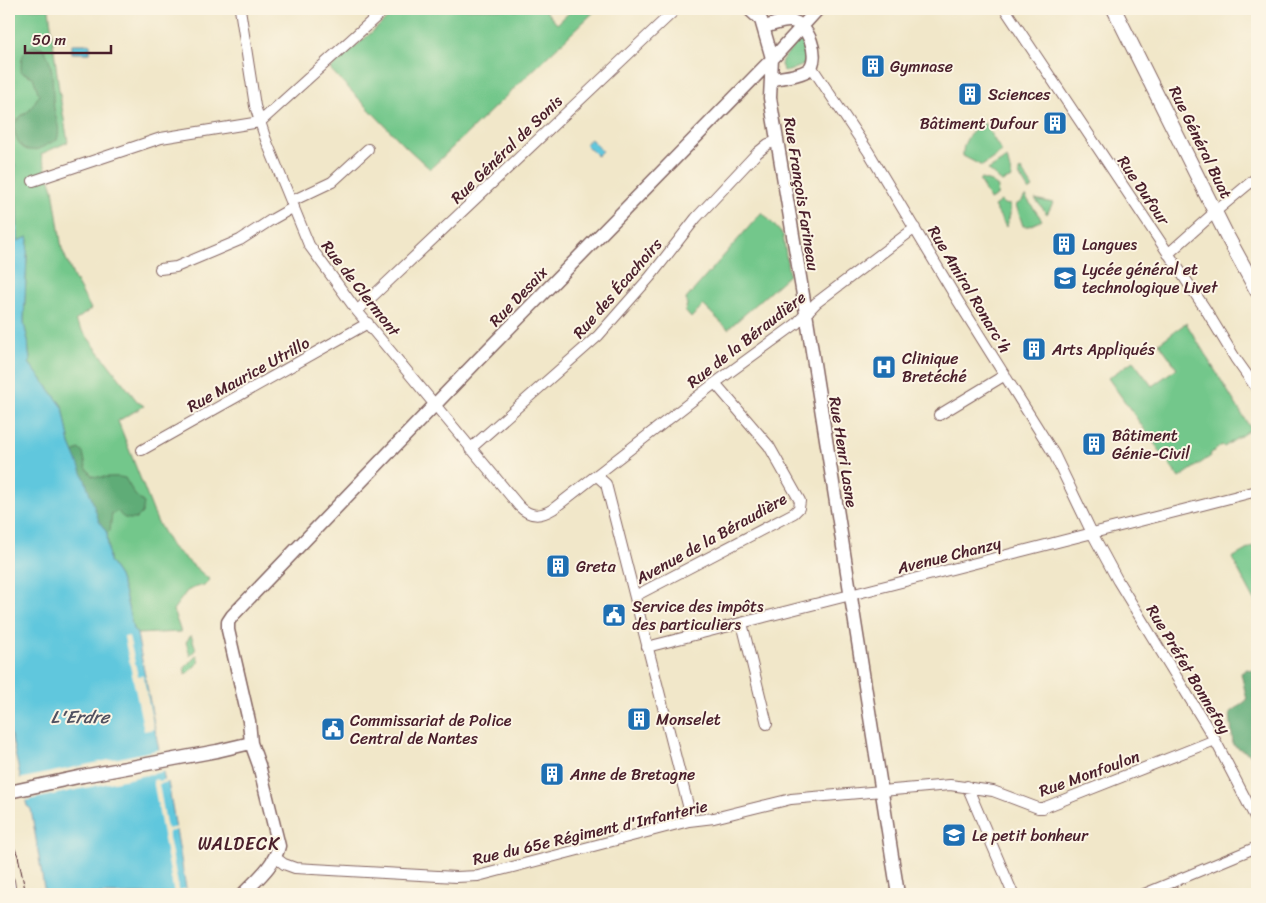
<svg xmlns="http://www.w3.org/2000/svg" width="1266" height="903" font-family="Sriracha,sans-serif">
	<rect width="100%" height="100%" fill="#fcf5e5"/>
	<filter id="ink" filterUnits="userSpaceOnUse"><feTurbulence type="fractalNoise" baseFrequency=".02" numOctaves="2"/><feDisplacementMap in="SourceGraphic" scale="10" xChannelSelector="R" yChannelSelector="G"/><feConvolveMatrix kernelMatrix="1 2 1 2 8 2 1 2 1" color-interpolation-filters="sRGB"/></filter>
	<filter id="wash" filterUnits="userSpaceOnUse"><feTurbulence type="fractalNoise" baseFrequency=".0096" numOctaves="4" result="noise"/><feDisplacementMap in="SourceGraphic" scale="20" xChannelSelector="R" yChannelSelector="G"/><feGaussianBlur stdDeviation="1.12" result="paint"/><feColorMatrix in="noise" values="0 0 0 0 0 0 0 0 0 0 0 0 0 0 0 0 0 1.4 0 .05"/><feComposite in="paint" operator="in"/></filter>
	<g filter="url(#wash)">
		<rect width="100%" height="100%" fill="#f1e7c9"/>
		<path fill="#73c78b" stroke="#5e735b" d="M9 9H49L59 90 68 142 41 154 53 189 62 249 74 278 91 309 75 321 137 401 144 406 118 421 157 521 172 547 210 580 203 587 201 585 187 591 173 610 181 632 137 634 133 629 125 594 119 576 109 561 107 533 99 521 86 482 70 444 63 407 29 363 31 361C28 354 29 347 28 340 26 332 24 326 24 319L28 238 18 241 15 165 9 136Z
			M398 9H513L516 11 519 9H544L557 24 573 9H597L430 169 405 146 330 69Z
			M803 38C808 46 808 57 804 65L789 71H784L781 65 782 60 800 39Z
			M984 123 1002 152 982 166 963 156C962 140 972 131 984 123Z
			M1007 158 1012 178 1002 182 988 170Z
			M1021 169 1033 188 1029 191 1019 175V171Z
			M981 179 991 182 998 187 997 196 990 200 979 180Z
			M1025 196 1042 220 1029 226H1023L1016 205 1022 201Z
			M1035 199 1053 203 1047 214Z
			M1001 201 1004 204 1010 205V215L1006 227 994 206Z
			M762 212 783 235 789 275 728 329 703 305 691 318 685 311 687 304 686 299Z
			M1186 323 1251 429 1224 447 1222 445 1210 454 1211 456 1179 478 1108 378 1133 361 1152 386 1177 368 1159 343Z
			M1253 546 1257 553V605L1232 558Z
			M191 635 196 649 190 656 186 642Z
			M197 655 199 662 186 675 184 668Z"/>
		<path fill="#5eac77" stroke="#546651" d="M33 46 42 47C56 64 51 88 54 109 56 121 61 128 57 140 50 142 44 147 38 149 20 155 16 138 13 125L21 116 30 110 39 95 33 77 21 72C21 61 21 51 33 46Z
			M78 449 83 452 86 467 92 476C106 479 113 475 125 478L135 495 144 503 142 513 136 519C127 519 122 519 118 511L112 513 110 531 103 534 71 457Z
			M1247 669 1257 671V758L1233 745 1230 713 1247 700 1241 673Z"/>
		<path fill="#60c7dd" stroke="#557384" d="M72 44H90V53H72Z
			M9 136 15 165 18 241 28 237 24 319C24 326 26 332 28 340 29 347 28 354 31 361L29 363 63 407 70 444 86 482 99 521 107 533 109 561 119 576 125 594 133 629 137 634 165 782H168L187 894H45L31 809 27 806 9 727Z
			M591 139 602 151 597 156 585 144Z"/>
		<path fill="#f1e7c9" d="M129 636 138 676 143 675 154 729 144 731 124 637Z
			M161 749 166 771 24 801 19 779Z
			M158 779 159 781 167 779 168 782 159 784 167 829 178 827V830L168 832 179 890 189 888V892L174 894 153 780Z"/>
	</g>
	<g filter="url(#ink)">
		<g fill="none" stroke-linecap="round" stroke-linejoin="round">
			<g stroke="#846562" stroke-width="12">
				<path id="minor" d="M240 9 255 106 266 140 309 245 357 311 519 506C530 517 540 517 553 509L715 383 796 324 816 303 915 228
					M1005 9 1206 310 1235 358 1257 389
					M811 66 868 151 958 301 1054 454 1092 533 1118 581 1215 740 1257 821
					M33 181 161 138 260 122 385 9
					M292 201 332 182 368 149
					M1168 254 1215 212 1257 177
					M160 269 176 267 240 240 271 220 294 207
					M357 311 676 9
					M939 415 1005 375
					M470 449 598 336 650 277 696 218 757 153 768 144 778 141
					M142 450 368 323
					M597 476 606 484 689 809V821
					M635 596 794 513 799 508 800 501 769 446 715 383
					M742 623 767 724
					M647 647 1257 491
					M967 786 1013 894
					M276 858 284 864 295 868 456 877 478 876 689 821 714 818 791 799 950 785 993 791 1038 808H1043L1215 740
					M9 881 11 894
					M1144 894 1257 847"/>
			</g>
			<g stroke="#846562" stroke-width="15">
				<path id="tertiary" d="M749 9 761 20 772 58 770 98 806 313 898 894
					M764 27C773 25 782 20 791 21 808 23 821 57 809 69 802 75 780 78 771 79
					M9 792 83 776 217 751 251 743
					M243 894C257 879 274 866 279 846L259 765 251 743 249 721 228 630V622L232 616 475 363 777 54 818 9"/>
			</g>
			<g stroke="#846562" stroke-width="16">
				<path id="secondary" d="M1114 9 1227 236 1257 291"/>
			</g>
			<use href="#minor" stroke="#fff" stroke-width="10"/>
			<use href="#tertiary" stroke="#fff" stroke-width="12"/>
			<use href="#secondary" stroke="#fff" stroke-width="14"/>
			<path stroke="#4a1f2b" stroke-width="1" d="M9 835 18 856 26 894"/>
		</g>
	</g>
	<defs>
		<g id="building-square" transform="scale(1.25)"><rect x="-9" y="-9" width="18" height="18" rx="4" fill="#1f6fb2" stroke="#fcf5e5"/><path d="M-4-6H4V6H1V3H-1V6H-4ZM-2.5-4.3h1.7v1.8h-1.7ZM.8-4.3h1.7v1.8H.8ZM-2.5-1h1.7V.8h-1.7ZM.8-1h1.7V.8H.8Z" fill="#fff"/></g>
		<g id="school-square" transform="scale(1.25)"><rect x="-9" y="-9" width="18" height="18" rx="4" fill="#1f6fb2" stroke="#fcf5e5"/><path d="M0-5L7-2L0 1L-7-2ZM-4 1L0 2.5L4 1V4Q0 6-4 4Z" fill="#fff"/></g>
		<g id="hospital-square" transform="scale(1.25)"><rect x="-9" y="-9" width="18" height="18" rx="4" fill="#1f6fb2" stroke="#fcf5e5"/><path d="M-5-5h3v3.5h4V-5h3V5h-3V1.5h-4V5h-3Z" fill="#fff"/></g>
		<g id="civic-square" transform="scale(1.25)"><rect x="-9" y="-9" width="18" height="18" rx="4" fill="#1f6fb2" stroke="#fcf5e5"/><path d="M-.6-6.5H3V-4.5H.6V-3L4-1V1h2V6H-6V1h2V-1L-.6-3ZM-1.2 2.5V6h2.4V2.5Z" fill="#fff"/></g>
	</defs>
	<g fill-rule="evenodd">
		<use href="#building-square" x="873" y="66"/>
		<use href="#building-square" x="970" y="94"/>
		<use href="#building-square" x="1055" y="123"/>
		<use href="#building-square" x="1064" y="244"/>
		<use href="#school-square" x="1065" y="278"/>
		<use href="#building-square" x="1034" y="349"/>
		<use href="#hospital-square" x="884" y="367"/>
		<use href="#building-square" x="1094" y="444"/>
		<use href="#building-square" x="558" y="566"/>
		<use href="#civic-square" x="614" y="615"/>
		<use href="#building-square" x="639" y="719"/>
		<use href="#civic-square" x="333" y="729"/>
		<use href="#building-square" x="552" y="774"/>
		<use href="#school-square" x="954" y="835"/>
	</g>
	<g text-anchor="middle" stroke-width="4" stroke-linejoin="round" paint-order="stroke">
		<g font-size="16" fill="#4a1f2b" stroke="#fcf5e5" text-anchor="start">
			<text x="890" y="72">Gymnase</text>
			<text x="988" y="100">Sciences</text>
			<text x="1038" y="129" text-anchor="end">Bâtiment Dufour</text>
			<text x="1082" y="250">Langues</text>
			<text x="1082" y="275">Lycée général et<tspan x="1082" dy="18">technologique Livet</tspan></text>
			<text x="1052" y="355">Arts Appliqués</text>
			<text x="902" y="364">Clinique<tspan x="902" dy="18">Bretéché</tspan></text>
			<text x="1112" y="441">Bâtiment<tspan x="1112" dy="18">Génie-Civil</tspan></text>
			<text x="576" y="572">Greta</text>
			<text x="632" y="612">Service des impôts<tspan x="632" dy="18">des particuliers</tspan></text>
			<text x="656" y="725">Monselet</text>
			<text x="350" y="726">Commissariat de Police<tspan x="350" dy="18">Central de Nantes</tspan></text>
			<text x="570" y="780">Anne de Bretagne</text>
			<text x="972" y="841">Le petit bonheur</text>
		</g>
		<g font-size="16" fill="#4a1f2b" stroke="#fcf5e5">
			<text transform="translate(1201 142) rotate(64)" y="6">Rue Général Buat</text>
			<text transform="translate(506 149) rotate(-44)" y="6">Rue Général de Sonis</text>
			<text transform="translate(1144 190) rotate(56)" y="6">Rue Dufour</text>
			<text transform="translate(802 194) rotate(81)" y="6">Rue François Farineau</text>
			<text transform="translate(361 288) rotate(52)" y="6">Rue de Clermont</text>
			<text transform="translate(617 288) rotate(-49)" y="6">Rue des Écachoirs</text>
			<text transform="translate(970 289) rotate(59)" y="6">Rue Amiral Ronarc'h</text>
			<text transform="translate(518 296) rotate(-46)" y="6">Rue Desaix</text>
			<text transform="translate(746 339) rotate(-38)" y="6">Rue de la Béraudière</text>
			<text transform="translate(248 374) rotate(-29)" y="6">Rue Maurice Utrillo</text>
			<text transform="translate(844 452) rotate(81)" y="6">Rue Henri Lasne</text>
			<text transform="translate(711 538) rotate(-29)" y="6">Avenue de la Béraudière</text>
			<text transform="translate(949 555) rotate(-14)" y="6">Avenue Chanzy</text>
			<text transform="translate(1189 669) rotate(59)" y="6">Rue Préfet Bonnefoy</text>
			<text transform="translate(1089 773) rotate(-20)" y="6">Rue Monfoulon</text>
			<text transform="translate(590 832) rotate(-13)" y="6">Rue du 65e Régiment d'Infanterie</text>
		</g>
		<g font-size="18" font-style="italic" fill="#515160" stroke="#fcf5e5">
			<text x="80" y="723">L'Erdre</text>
		</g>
		<g font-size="18" letter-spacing="1" fill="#4a1f2b" stroke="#fcf5e5">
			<text x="239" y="850">WALDECK</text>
		</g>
	</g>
	<rect width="1266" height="903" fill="none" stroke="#fcf5e5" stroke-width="30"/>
	<path d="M25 45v8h86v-8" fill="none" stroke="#4a1f2b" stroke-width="2.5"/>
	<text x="32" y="45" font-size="15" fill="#4a1f2b" stroke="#fcf5e5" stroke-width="4" paint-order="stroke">50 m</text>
</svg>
